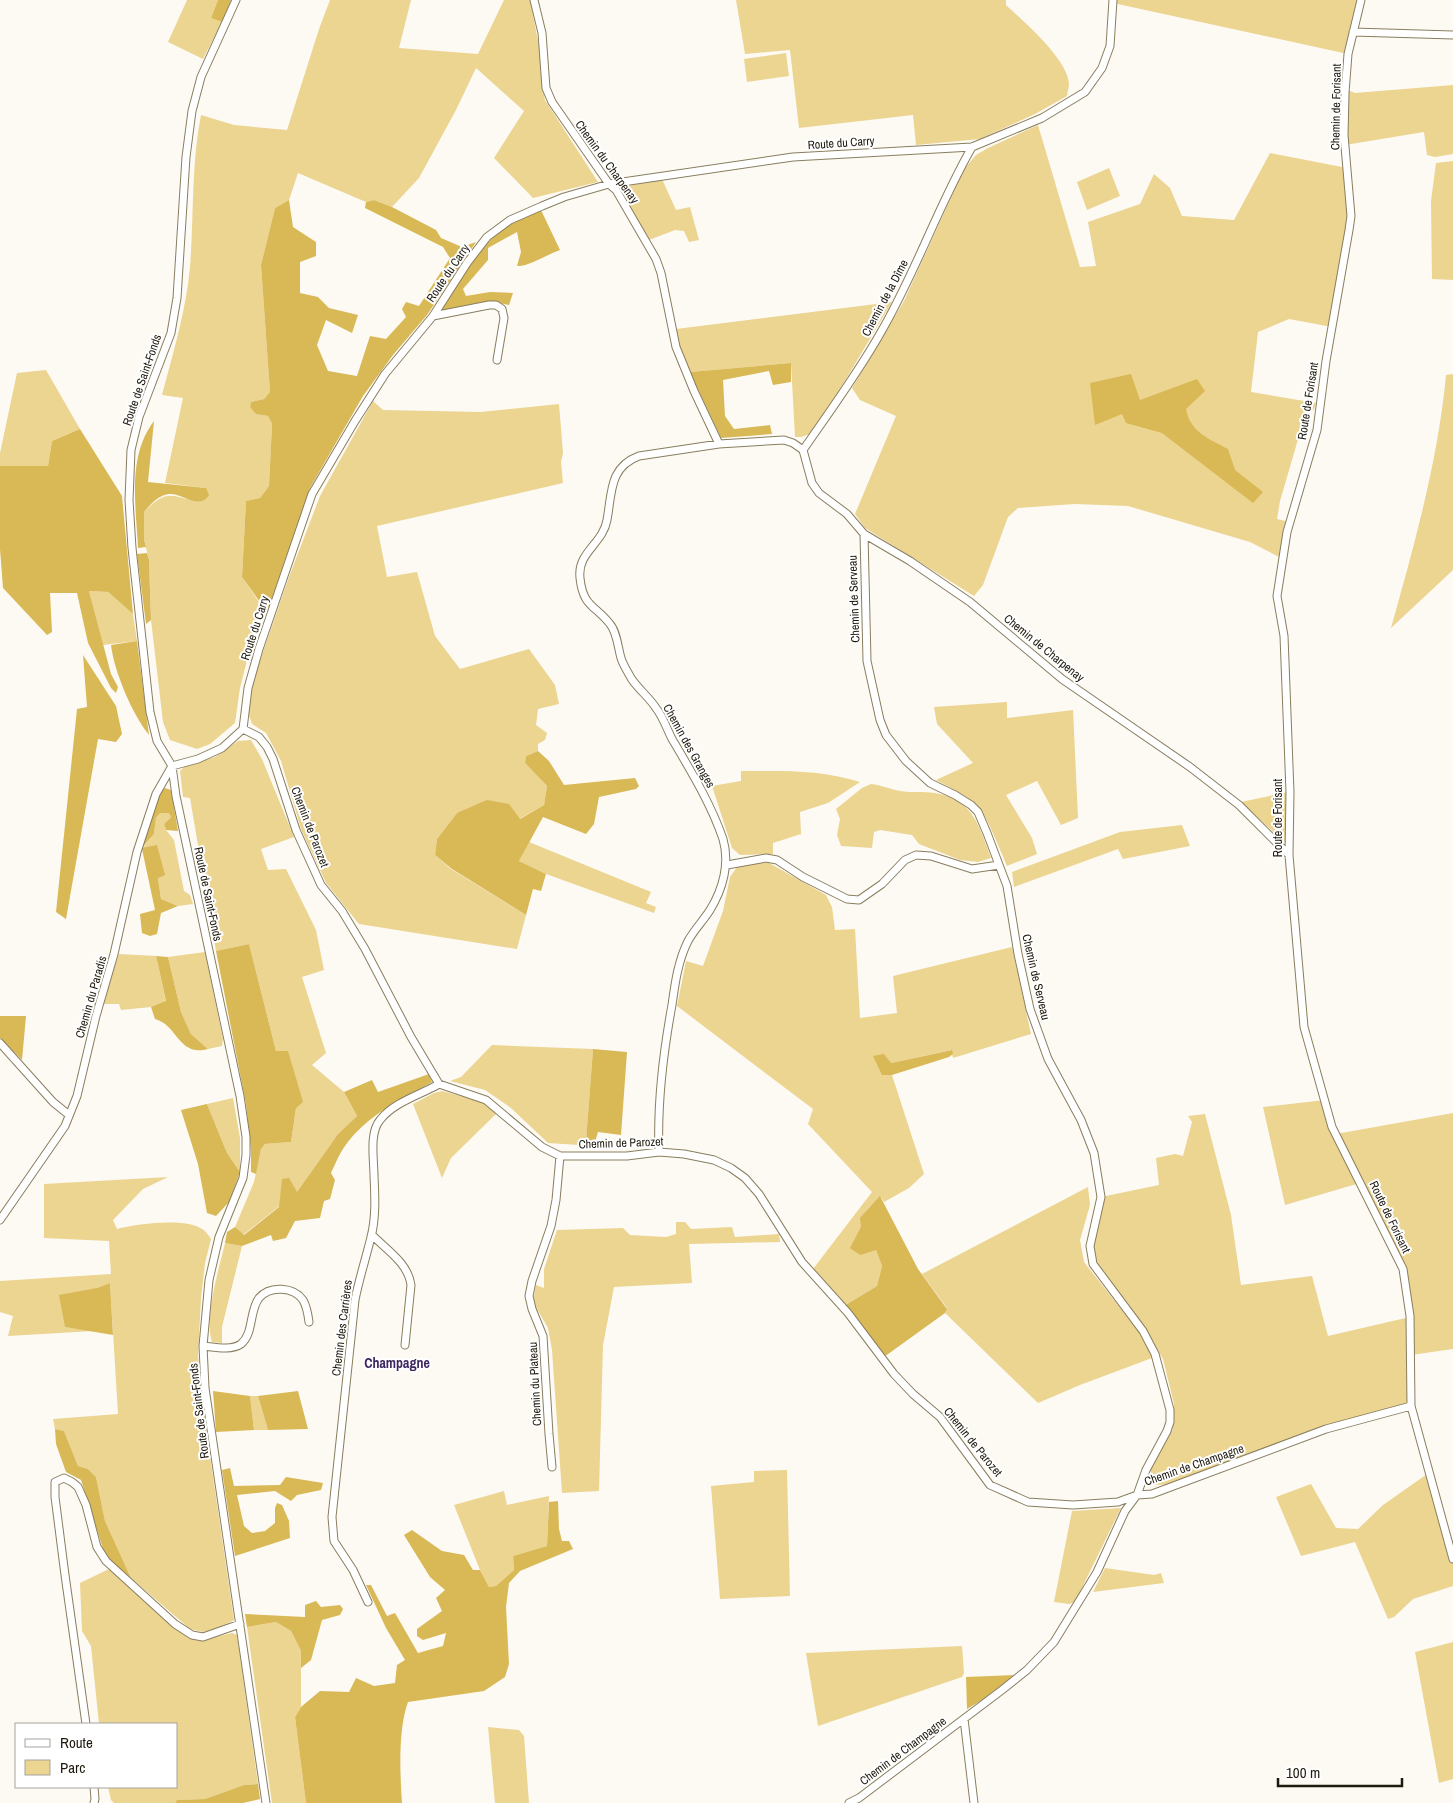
<svg xmlns="http://www.w3.org/2000/svg" width="1453" height="1803" font-family="'Archivo Narrow',sans-serif">
	<rect width="100%" height="100%" fill="#fdfaf4"/>
	<path fill="#ecd491" d="M187 0H218L211 18 222 22 203 59 168 42Z
		M330 0H411L399 48 478 54 504 0H530L539 46 542 84 545 100 598 182 533 198 494 158 524 111 476 68 456 110 419 178 392 207 374 200 366 202 298 173 289 200 275 208 261 265 270 392 264 399 251 402 250 407 257 414 268 416 272 424 269 486 260 498 246 501 242 577 261 605 240 688 235 723 210 744 197 749 170 740 163 722 151 620 149 560 144 540V512C166 489 170 495 199 502L206 488 165 483 183 398 162 395C173 353 186 311 190 267 194 217 191 165 201 115L234 125 287 130 319 29Z
		M736 0H1006V5C1023 21 1068 59 1069 84 1069 88 1067 93 1067 96L1035 114 980 139 916 145 913 115 799 128 790 50 745 54Z
		M1113 0H1361L1348 54 1113 3Z
		M786 53 789 76 747 82 744 59Z
		M1453 85V154L1435 157 1427 155 1424 132 1345 145V89L1355 93Z
		M1038 125 1080 267 1096 266 1088 222 1140 204 1154 174 1170 188 1182 216 1234 220 1270 153 1347 168 1351 216 1332 327 1289 319 1258 332 1251 392 1316 403 1314 410 1306 412 1280 501 1277 519 1290 522 1283 559 1250 542 1128 506 1075 504 1018 508 1008 517 983 585 974 596 865 528 855 514 896 416 860 400 852 388 904 301 964 169 976 155 988 148Z
		M1453 161V280L1432 279 1431 201 1436 163Z
		M1109 168 1120 196 1087 210 1077 182Z
		M662 179 676 210 690 207 699 240 689 242 684 231 675 230 649 240 621 193 623 187Z
		M892 302 846 379 810 434 801 437H795L791 363 690 372 679 344 676 329Z
		M46 370 80 429 52 441 48 466H0V453L17 373Z
		M1453 374V570L1391 628C1414 546 1438 461 1446 375Z
		M373 401 383 410 481 412 559 404 563 453 561 462 563 483 377 526 387 577 417 572 435 636 460 669 529 649 555 685 559 704 538 709 536 725 547 733 545 740 538 744V751L526 756 525 763 547 786 544 805 519 819 457 813 437 839 435 855 451 869 526 915 517 949 359 924 326 883 301 829 281 761 266 733 252 724 248 712 253 681 289 577 320 496Z
		M89 591 108 592 133 614 137 641 103 645Z
		M1007 702V718L1073 710 1078 818 1061 825 1037 781 1006 795 1032 838 1037 854 1007 866C1001 852 986 813 976 804 964 794 949 787 936 780L973 763 937 724 934 707Z
		M251 740 262 759 294 837 261 849 268 870 286 869 316 930 324 970 302 977 326 1053 312 1065 344 1092 357 1116 338 1134 297 1192 243 1235 235 1227 254 1182 261 1149 265 1144 291 1142 296 1108 276 1051 249 944 216 951 190 798 183 797 180 771 185 766 215 757 238 741Z
		M741 771C782 771 819 769 860 782L828 803 800 812 801 834 773 843V854L740 855 732 848 712 786 741 781Z
		M871 784C881 785 890 789 900 791 912 793 924 791 935 793 974 800 979 826 991 858L978 862 960 860 919 844 912 835 880 830 874 832 872 848 841 846 837 835 840 819 836 809 862 788Z
		M1288 792V840L1284 842 1241 802Z
		M160 813H170L171 817 164 824 166 830 174 840 184 891 190 895 193 904 178 906 161 899 158 878 157 846 142 849 154 834 156 818Z
		M1182 825 1190 846 1123 859 1118 849 1014 887 1012 872 1120 832Z
		M529 842 651 892 646 903 656 907 654 913 546 874 519 861Z
		M760 863H769L826 895 832 907 835 930 855 929 860 1018 897 1013 893 976 1012 947 1031 1034 953 1058 951 1050 891 1063 882 1075H892L924 1174 909 1188 884 1202 881 1197 876 1250 882 1266 877 1286 844 1306 813 1269 872 1192 808 1124 813 1109 677 1006 686 961 703 966 723 911 730 877 737 867Z
		M205 952 223 1039 222 1046 208 1049 191 1034 181 1012 168 957Z
		M119 954 156 956 166 1002 151 1007 121 1010 119 1004H102Z
		M492 1045 593 1049 586 1141 579 1145 548 1143 511 1108 485 1090 450 1081 461 1077Z
		M442 1091 482 1102 497 1113 451 1158 442 1178 413 1104 434 1093Z
		M233 1098 240 1138V1172L227 1153 207 1104Z
		M1325 1100 1336 1134 1453 1113V1349L1411 1355V1406L1326 1429 1180 1484 1154 1485 1150 1469 1173 1429 1174 1404 1163 1359 1145 1331 1093 1264 1090 1246 1101 1197 1159 1185 1156 1158 1175 1154 1183 1156 1192 1122 1188 1116 1205 1114 1231 1215 1241 1285 1312 1276 1328 1336 1410 1317 1403 1269 1360 1183 1285 1205 1263 1107Z
		M168 1177 143 1189 113 1220 117 1229C136 1224 184 1218 200 1228 205 1230 208 1234 211 1239L205 1263 201 1298 198 1356 206 1429 234 1620 217 1629 203 1632 190 1629 131 1578 105 1521 96 1477 88 1469 78 1466 64 1431 55 1429 53 1419 118 1414 110 1283 97 1288 65 1327 93 1331 8 1336 13 1316 0 1312V1281L111 1274 109 1241 44 1238V1184Z
		M1088 1187 1090 1205 1080 1240 1084 1262 1146 1341 1152 1358 1080 1385 1038 1403 945 1313 947 1308 922 1274Z
		M676 1222H685L691 1229 732 1227 735 1237 779 1234 780 1242 689 1244 692 1283 614 1287 603 1345 599 1491 562 1493 552 1350 548 1328 533 1302 536 1285 544 1288V1269L557 1230 623 1228 630 1235 666 1237 676 1234Z
		M225 1243 242 1246 222 1327V1343L212 1342C204 1317 219 1269 225 1243Z
		M250 1396H258L268 1430H254Z
		M787 1470 790 1596 720 1599 711 1486 754 1482V1471Z
		M1430 1472 1453 1559V1586L1413 1599 1394 1617 1388 1619 1355 1542 1301 1556 1276 1497 1311 1484 1336 1528 1358 1529 1383 1505Z
		M504 1491 507 1505 549 1496 547 1546 513 1556 514 1570 496 1586 489 1587 480 1570 454 1505Z
		M1121 1508 1075 1602 1069 1604 1054 1602 1072 1511Z
		M1105 1568 1154 1575 1161 1573 1164 1583 1093 1592Z
		M109 1569 187 1637 199 1641 232 1633 237 1635 258 1784 244 1785 205 1799 177 1800 175 1803H114L111 1800 108 1787H176V1724H99L91 1646 82 1631 80 1583Z
		M276 1622 291 1631 301 1651V1707L295 1717 306 1803H272L247 1627Z
		M1453 1642V1779L1439 1783 1415 1652Z
		M962 1646 964 1673 962 1677 818 1726 806 1653Z
		M488 1727 519 1730 524 1736 529 1803H495Z"/>
	<path fill="#d9b856" d="M218 0H231L222 22 211 18Z
		M289 200 293 227 316 242V256L300 262V293L318 297 329 308 358 315 352 333 326 320 317 345 328 371 357 376 370 336 386 339 406 317 402 309 406 302 419 306 450 258 443 247 365 208 366 202 374 200 392 207 436 230 441 238 462 247 476 242 427 315 393 355 363 396 310 488 267 612 242 577 246 501 260 498 269 486 272 424 268 416 256 414 250 407 251 402 264 399 270 392 261 265 275 208Z
		M541 210 560 250C548 254 528 267 517 266L521 252 517 232 488 248V260L463 289 466 296 490 292 513 293 509 305 488 301 443 310V306C462 275 481 243 512 222 520 216 532 214 541 210Z
		M791 363V382L773 385 769 371 723 380 725 416 734 429 770 425 772 434 721 438 690 372Z
		M1131 374 1140 400 1197 379 1205 391 1186 409C1190 432 1209 439 1228 449L1235 470 1263 492 1253 503 1162 433 1126 423 1122 414 1095 425 1090 383Z
		M154 421 148 482 206 488 209 495C198 511 184 493 169 494 158 495 150 505 144 512V540L146 547 138 548C136 506 127 456 154 421Z
		M80 429 122 496 133 614 108 592 89 591 111 674 118 687 116 693 111 688 88 643 77 593H50L52 632 47 635 3 588 0 549V466H48L52 441Z
		M147 553 149 560 151 620 146 624 137 554Z
		M137 641 149 735C132 714 114 671 111 645Z
		M83 655 116 706 122 734 116 742 98 739 66 919 56 912 77 709 87 707Z
		M538 751 549 761 564 785 635 778 639 786 636 789 599 797 594 824 586 834 543 817 519 861 546 874 541 891 533 889 526 915 452 869 435 855 437 839 457 813 487 800 509 804 520 819 544 805 547 786 525 763 526 756Z
		M165 788 171 790 178 831 166 830 164 824 171 817 169 813H160L156 818 154 834 142 848 157 845 165 875 158 878 161 899 178 906 161 913 157 934 150 936 142 933 140 914 155 910 142 849 159 792Z
		M249 944 276 1051H288L303 1102 296 1108 291 1142 265 1144 261 1149 256 1174 251 1172V1150L246 1104 216 951Z
		M156 956 168 957 181 1012 191 1034 208 1049C178 1057 178 1025 155 1019L151 1007 166 1001Z
		M0 1016H26L22 1060 0 1038Z
		M593 1049 627 1052 621 1135 598 1132 595 1142 586 1141Z
		M952 1050 953 1054 949 1057 892 1075H882L873 1056 884 1054 891 1063Z
		M429 1074 432 1082C401 1099 366 1116 345 1146 339 1154 335 1165 331 1173L335 1180 330 1199 324 1201 320 1218 295 1221 286 1238 273 1241 271 1235 242 1246 225 1243 227 1232 235 1227 244 1235 279 1207 282 1179 289 1178 297 1192 338 1134 357 1116 344 1092 372 1080 378 1092Z
		M207 1104 227 1153 240 1172 229 1202 216 1216 207 1213 198 1164 181 1110Z
		M880 1196 918 1269 947 1309 945 1313 884 1357 844 1306 877 1286 882 1266 876 1250 860 1255 850 1248 861 1227 860 1218Z
		M110 1283 113 1335 65 1327 59 1295 97 1288Z
		M213 1391 250 1396 254 1430 216 1432Z
		M298 1391 308 1429 268 1430 258 1396Z
		M55 1429 64 1431 78 1466 88 1469 96 1477 105 1521 131 1578 106 1558 81 1480 66 1472 56 1444Z
		M230 1468 234 1486 280 1485 286 1477 323 1483 321 1490 297 1495 291 1501 275 1491 237 1495 244 1526 252 1533 265 1531 275 1523V1508L277 1503 282 1505 289 1521 290 1538 235 1556 222 1470Z
		M558 1501 559 1529 562 1541H569L573 1549 520 1571 509 1583 506 1607 509 1664 505 1677 484 1691 408 1702C398 1729 400 1773 402 1803H306L295 1717 301 1707 320 1691 349 1692 356 1678 374 1686 395 1683 397 1665 405 1660 386 1628 366 1585H371L387 1616 395 1613 418 1653 443 1646 446 1633 423 1640 417 1636V1629L442 1611 436 1598 445 1590 430 1577 404 1535 412 1530 442 1551 464 1555 473 1570H480L489 1587 496 1586 514 1570 513 1556 547 1546 549 1502Z
		M316 1601 321 1607 340 1605 343 1609 340 1615 322 1620 311 1660 301 1668V1651L291 1631 276 1622 247 1627 245 1614 305 1617V1605Z
		M1015 1675 982 1700 967 1709 966 1677Z
		M258 1784 260 1799 243 1803H175L177 1800 205 1799 244 1785Z"/>
	<g fill="none" stroke-linecap="round" stroke-linejoin="round">
		<g stroke="#887e5f" stroke-width="9">
			<path id="street" d="M236 0 201 77 192 111 186 157 177 298 171 333 139 417 131 450 129 500 132 548 150 712 157 741 172 766 176 796 240 1096 246 1137V1155L243 1178 219 1237 209 1280 203 1346 205 1388 266 1803
				M534 0 542 33 546 88 552 102 609 184 616 190 656 259 661 273 676 347 694 391 719 444
				M1361 0 1348 54 1345 93 1344 135 1351 216 1349 230 1326 361 1317 430 1287 532 1277 596 1284 636 1290 792 1289 855 1304 1027 1332 1127 1403 1269 1410 1316 1411 1406 1453 1559
				M1353 32 1453 35
				M433 316 489 305H496L502 309 504 318 497 360
				M803 450 812 483 819 493 847 514 864 534 910 561 970 602 1062 679 1190 767 1239 805 1289 855
				M803 450C830 411 858 373 881 332 916 272 938 206 972 147
				M243 729 259 737 267 747 273 759 296 830 321 885 342 911 365 949 411 1037 439 1084 486 1100 542 1147 560 1156H627L659 1152 684 1154 714 1160 731 1168 745 1178 759 1194 802 1262 848 1313 894 1374 913 1394 940 1417 990 1485 1028 1502 1073 1505 1118 1502 1137 1495 1146 1470 1167 1431 1170 1422V1410L1155 1354 1143 1331 1093 1264 1090 1246 1101 1197 1094 1153 1081 1120 1048 1059 1030 1009 1018 954 1007 886 987 833 978 812 971 805 955 795 930 783 906 761 886 735 880 720 867 661 864 534
				M727 865 766 858 777 860 803 877 847 899 859 900 882 884 905 860 916 855 931 856 972 869 999 865
				M0 1043 53 1102 69 1115
				M659 1152C657 1102 663 1054 672 1005 675 983 678 961 688 941 694 930 703 921 710 910 723 889 730 863 723 839 711 804 691 771 672 739 667 729 663 717 656 708 649 697 638 689 631 678 628 672 623 665 621 658 618 648 617 632 610 624 595 605 583 607 580 578 577 552 603 544 607 520 612 493 609 467 639 456L719 444 784 440 793 443 803 450
				M0 1220 65 1126 77 1096 96 1016 114 954 137 852 156 794 172 766 198 759 222 748 243 729 248 688 259 649 312 494 355 421 385 374 433 316 467 263 487 237 510 220 542 206 564 197 609 184 793 157 972 147 1042 118 1085 92 1102 68 1110 46 1113 0
				M372 1235C387 1250 408 1263 411 1285L405 1345
				M203 1346C214 1347 231 1351 241 1344 254 1333 249 1311 259 1298 270 1285 294 1287 303 1300 307 1307 308 1314 309 1322
				M552 1467 549 1434 543 1336 532 1309 529 1296 532 1281 551 1226 556 1200 560 1156
				M368 1602 353 1570 334 1541 332 1517 355 1300C359 1279 366 1258 371 1237 376 1218 375 1196 374 1176 374 1160 369 1133 380 1120 394 1102 420 1095 439 1084
				M964 1719 974 1803
				M86 1724 65 1575 55 1497V1482L64 1478 72 1482 78 1487 86 1505 97 1547 106 1561 175 1624 192 1635 203 1637 240 1624
				M94 1787 95 1799 94 1803
				M849 1803 859 1798 1002 1690 1027 1670 1054 1642 1097 1572 1125 1511 1137 1495 1152 1494 1326 1429 1411 1406"/>
		</g>
		<use href="#street" stroke="#fff" stroke-width="7"/>
	</g>
	<g text-anchor="middle" stroke-width="4" stroke-linejoin="round" paint-order="stroke">
		<g font-size="12" fill="#1f1a0e" stroke="#fff">
			<text transform="translate(1336 107) rotate(-89)" y="4">Chemin de Forisant</text>
			<text transform="translate(841 143) rotate(-4)" y="4">Route du Carry</text>
			<text transform="translate(607 162) rotate(54)" y="4">Chemin du Charpenay</text>
			<text transform="translate(448 273) rotate(-56)" y="4">Route du Carry</text>
			<text transform="translate(885 298) rotate(-62)" y="4">Chemin de la Dîme</text>
			<text transform="translate(142 380) rotate(-71)" y="4">Route de Saint-Fonds</text>
			<text transform="translate(1308 401) rotate(-81)" y="4">Route de Forisant</text>
			<text transform="translate(854 599) rotate(-92)" y="4">Chemin de Serveau</text>
			<text transform="translate(255 628) rotate(-72)" y="4">Route du Carry</text>
			<text transform="translate(1044 648) rotate(39)" y="4">Chemin de Charpenay</text>
			<text transform="translate(689 746) rotate(61)" y="4">Chemin des Granges</text>
			<text transform="translate(1278 818) rotate(-90)" y="4">Route de Forisant</text>
			<text transform="translate(310 827) rotate(69)" y="4">Chemin de Parozet</text>
			<text transform="translate(208 894) rotate(78)" y="4">Route de Saint-Fonds</text>
			<text transform="translate(1036 977) rotate(77)" y="4">Chemin de Serveau</text>
			<text transform="translate(91 997) rotate(-74)" y="4">Chemin du Paradis</text>
			<text transform="translate(621 1143) rotate(-2)" y="4">Chemin de Parozet</text>
			<text transform="translate(1390 1217) rotate(64)" y="4">Route de Forisant</text>
			<text transform="translate(342 1328) rotate(-83)" y="4">Chemin des Carrières</text>
			<text transform="translate(535 1384) rotate(-93)" y="4">Chemin du Plateau</text>
			<text transform="translate(199 1411) rotate(-97)" y="4">Route de Saint-Fonds</text>
			<text transform="translate(973 1442) rotate(51)" y="4">Chemin de Parozet</text>
			<text transform="translate(1194 1465) rotate(-19)" y="4">Chemin de Champagne</text>
			<text transform="translate(903 1751) rotate(-37)" y="4">Chemin de Champagne</text>
		</g>
		<g font-size="14" font-weight="bold" fill="#3e2660" stroke="#fff">
			<text x="397" y="1368">Champagne</text>
		</g>
	</g>
	<rect x="15" y="1723" width="162" height="65" fill="#ffffff" stroke="#a5a39f"/>
	<rect x="25" y="1739" width="25" height="8" fill="#ffffff" stroke="#a5a39f"/>
	<text x="60" y="1748" font-size="15" fill="#1f1a0e">Route</text>
	<rect x="25" y="1760" width="25" height="15" fill="#ecd491" stroke="#a5a39f"/>
	<text x="60" y="1773" font-size="15" fill="#1f1a0e">Parc</text>
	<path d="M1278 1778v8h124v-8" fill="none" stroke="#1f1a0e" stroke-width="2.5"/>
	<text x="1286" y="1778" font-size="15" fill="#1f1a0e" stroke="#ffffff" stroke-width="4" paint-order="stroke">100 m</text>
</svg>
